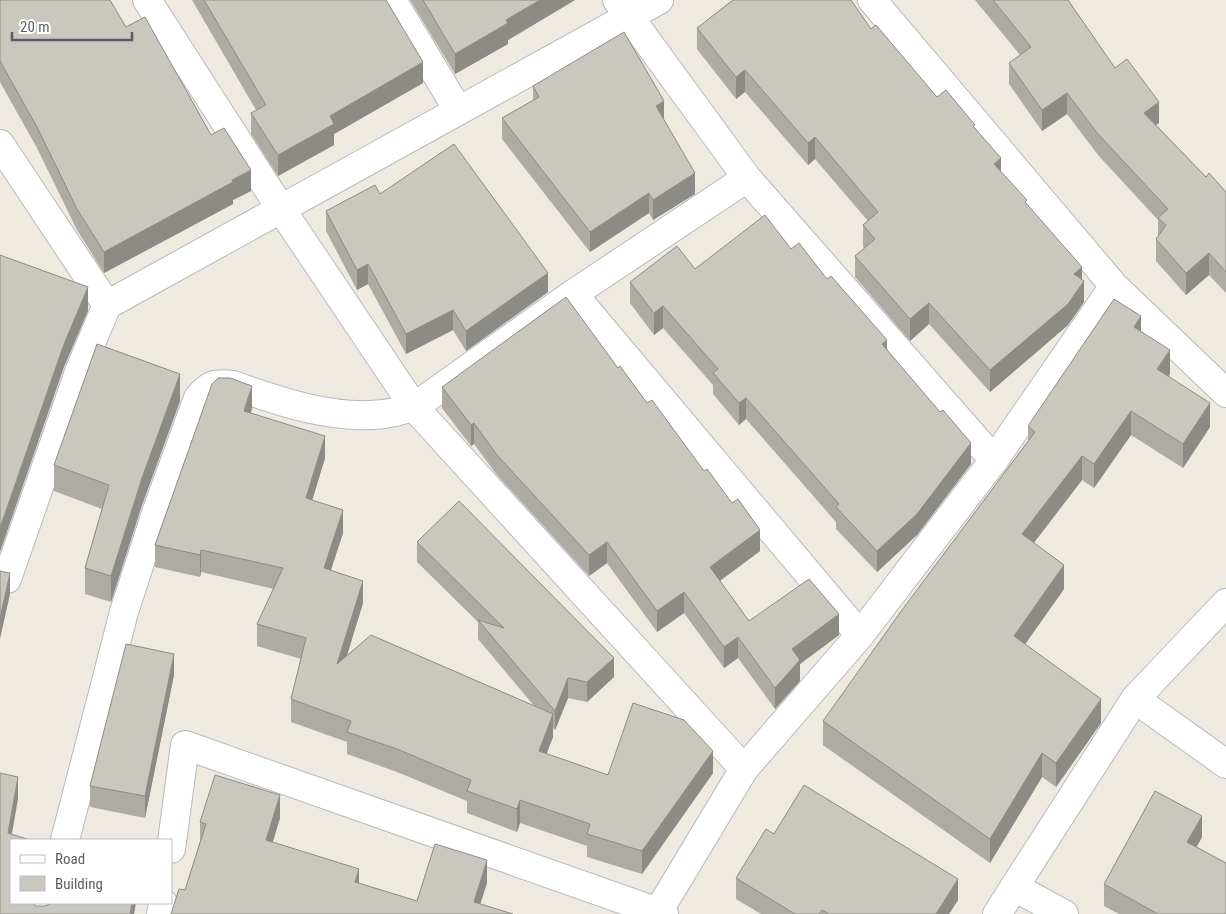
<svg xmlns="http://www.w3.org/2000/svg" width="1226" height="914" font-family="'Roboto Condensed',sans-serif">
	<rect width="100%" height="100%" fill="#eeeae0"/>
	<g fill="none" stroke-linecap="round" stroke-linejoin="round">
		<g stroke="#b6b9be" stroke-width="30">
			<path id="street" d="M147 0 281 209 414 407 744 769
				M392 0 458 110
				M617 0 747 178 994 460
				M872 0 1114 286 1226 393
				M0 144 107 305
				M573 294 860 635
				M0 576 7 579 79 372 107 305 659 0
				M1135 699 1226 764
				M65 840 124 612 157 510 198 398C210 384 215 383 233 385 280 402 333 420 384 414 394 413 404 409 414 407L573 294 747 178
				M171 849 185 745 658 912
				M1014 887 1064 914
				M42 914 46 903
				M161 914 163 903
				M664 914 658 912 744 769 860 635 994 460 1114 286
				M997 914 1135 699 1226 603"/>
		</g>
		<use href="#street" stroke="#fff" stroke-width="28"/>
	</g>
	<path fill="#aeaba4" d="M0 0 126 27 211 135 251 191 233 200V204L104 273 77 230 37 148 0 82Z
		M192 0H386L423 83 334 134V145L278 176 251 134V113L256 110Z
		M410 0H575L508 40V44L455 74Z
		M975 0H1068L1115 68 1159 123 1156 125 1206 177 1226 192V293L1209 275 1186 295 1156 261V239L1158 236V220L1098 155 1067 114 1042 131 1009 84V63L1020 55Z
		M697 28 871 29 937 97 975 128 1001 172 1027 204 1082 280 1084 302 1068 325 990 392 929 324 910 341 855 277V256L864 248 863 247V225L868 221 815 159 808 165 745 92 736 99 697 49Z
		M533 86 664 121 695 194 653 220 649 213 590 252 502 139V118L533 100Z
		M380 194 548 292 466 351 453 330 406 354 368 284 357 290 326 231V211Z
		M791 249 827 279 887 349 971 464 917 535 877 572 836 529V522L746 419 739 425 713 394V385L663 328 654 335 630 303V282L695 269Z
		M1141 331 1170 374 1169 376 1210 427 1183 468 1131 435 1094 488 1082 480 1034 543 1064 589 1025 644 1101 723 1056 787 1042 777 990 863 823 745V721L1028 441V426Z
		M618 368 647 403 760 551 720 581 749 621 839 635 800 664V681L775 709 738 658 724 668 684 613 657 632 607 563 589 576 497 475 474 444 471 446 442 408V387Z
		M180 401 142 505 111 602 85 594V568L102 509 54 491V465Z
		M252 408 251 413 325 458 312 500 343 533 331 570 363 603 347 656 535 707 478 639V622L417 562V542L614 677 587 702 568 698 555 730 553 728V737L546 754 608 775 713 773 642 874 587 857V846L520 823 517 832 467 813V801L397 772 347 754V742L291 722V699L301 659 257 646V624L274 589 201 572 200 577 155 567V545Z
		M174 675 145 818 90 807V786Z
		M280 818 273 842 359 883 417 901 487 883 480 904 185 890 200 841V822Z
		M774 834 958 900 949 914H761L736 899V878Z
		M1202 837 1197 847 1226 914H1119L1104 906V884Z"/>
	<path fill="#8d8b86" d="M540 0H575L508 40V44L455 74V54L506 20Z
		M423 62V83L334 134V145L278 176V155L330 116Z
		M745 70V92L736 99V77Z
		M1067 93V114L1042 131V110Z
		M664 101V121L656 106Z
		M1159 102V123L1144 134V113Z
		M815 137V159L808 165V143Z
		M1001 158V179L994 164Z
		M251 170V191L233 200V204L104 273V252Z
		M695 173V194L653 220V200Z
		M649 193V213L590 252V232Z
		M1209 253V275L1186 295V273Z
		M368 264V284L357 290V270Z
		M1082 267V283L1084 281V302L1068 325 990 392V370L1074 274Z
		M548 273V292L466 351V331Z
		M88 287V311L64 367 0 552V528L64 344Z
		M929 303V324L910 341V319Z
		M663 306V328L654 335V313Z
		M453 310V330L406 354V334Z
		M1141 316V340L1134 327Z
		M887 340V361L882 344Z
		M1170 350V374L1157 393V369Z
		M180 374V401L142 505 111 602V576L142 478Z
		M252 386V408L244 433V411Z
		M746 398V419L739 425V403Z
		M1210 403V427L1183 468V444Z
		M1131 411V435L1094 488V464Z
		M474 423V444L471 446V425Z
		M325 436V458L306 521V498Z
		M971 443V464L917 535 877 572V551Z
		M1082 456V480L1022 558V534Z
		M343 510V533L324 591V568Z
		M760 530V551L710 588V567Z
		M607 542V563L589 576V555Z
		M201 550V572L200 577V555Z
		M1064 565V589L1014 660V636Z
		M10 573V594L0 639V618Z
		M363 581V603L337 687V664Z
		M684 592V613L657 632V611Z
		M839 614V635L800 664V681L775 709V688L792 649Z
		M738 637V658L724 668V647Z
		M174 654V675L145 818V796Z
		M614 658V677L587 702V682Z
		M568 678V698L555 730V711Z
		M1101 699V723L1056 787V763Z
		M553 714V737L539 774V751Z
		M713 751V773L642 874V851Z
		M1042 753V777L990 863V839Z
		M18 777V799L8 856V833Z
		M280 795V818L266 863V840Z
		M520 800V823L517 832V809Z
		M1202 816V837L1187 863V842Z
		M487 860V883L477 914 474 902Z
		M359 869V892L355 882Z
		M958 879V900L949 914H936Z
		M132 903H136L134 914H130Z"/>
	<path fill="#cac7bf" stroke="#8d8b86" d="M0 0H110L126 27 145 17 211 135 224 128 251 170 232 180 233 182 104 252 77 209 37 127 0 61Z
		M204 0H386L423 62 330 116 334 124 278 155 251 113 266 105Z
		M423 0H540L506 20 508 23 455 54Z
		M733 0H851L871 29 876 25 937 97 946 90 975 125 973 126 1001 158 994 164 1027 200 1025 202 1082 267 1074 274 1084 281 1068 304 990 370 929 303 910 319 855 256 875 239 863 225 878 212 815 137 808 143 745 70 736 77 697 28Z
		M993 0H1068L1115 68 1127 59 1159 102 1144 113 1206 177 1209 173 1226 192V272L1209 253 1186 273 1156 239 1166 225 1158 218 1168 209 1098 134 1067 93 1042 110 1009 63 1031 47Z
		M624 32 664 101 656 106 695 173 653 200 649 193 590 232 502 118 539 97 533 86Z
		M454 144 548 273 466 331 453 310 406 334 368 264 357 270 326 211 375 185 380 194Z
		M765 215 791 249 799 243 827 279 831 276 887 340 882 344 940 412 943 410 971 443 917 514 877 551 836 507 839 504 746 398 739 403 713 373 718 369 663 306 654 313 630 282 677 246 695 269Z
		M0 255 88 287 64 344 0 528Z
		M566 297 618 368 620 366 647 403 652 400 704 471 707 469 732 503 738 499 760 530 710 567 749 621 809 579 839 614 792 649 800 660 775 688 738 637 724 647 684 592 657 611 607 542 589 555 497 455 474 423 471 425 442 387Z
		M1114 299 1141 316 1134 327 1170 350 1157 369 1210 403 1183 444 1131 411 1094 464 1082 456 1022 534 1064 565 1014 636 1101 699 1056 763 1042 753 990 839 823 721 902 610 1035 432 1028 426Z
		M97 344 180 374 142 478 111 576 85 568 109 485 54 465Z
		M218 378H230L252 386 244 411 325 436 306 498 343 510 324 568 363 581 337 664 371 635 553 714 539 751 608 775 633 703 684 720 713 751 642 851 587 834 590 824 520 800 517 809 467 791 471 780 397 749 347 732 351 721 291 699 306 638 257 624 283 568 201 550 200 555 155 545 212 384Z
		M459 501 614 658 587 682 568 678 555 711 478 620 504 628 417 542Z
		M0 571 10 573 0 618Z
		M126 644 174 654 145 796 90 786Z
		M0 773 18 777 8 833 30 840H11V903H32L36 906H45L52 903H132L130 914H0Z
		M215 775 280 795 266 840 359 869 355 882 417 901 435 844 487 860 474 902 513 914H171L179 889 185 890 206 824 200 822Z
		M804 785 958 879 936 914H829L822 910 819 914H795L736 878 766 829 774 834Z
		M1155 791 1202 816 1187 842 1226 863V914H1158L1104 884Z"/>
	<rect x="10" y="839" width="162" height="65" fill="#ffffff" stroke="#bdbec1"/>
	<rect x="20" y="855" width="25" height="8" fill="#ffffff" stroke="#bdbec1"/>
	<text x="55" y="864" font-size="15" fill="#595d63">Road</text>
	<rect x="20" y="876" width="25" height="15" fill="#cac7bf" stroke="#bdbec1"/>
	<text x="55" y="889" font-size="15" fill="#595d63">Building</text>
	<path d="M12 32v8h120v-8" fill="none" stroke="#595d63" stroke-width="2.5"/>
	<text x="20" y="32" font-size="15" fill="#595d63" stroke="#ffffff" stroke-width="4" paint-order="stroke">20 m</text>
</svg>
